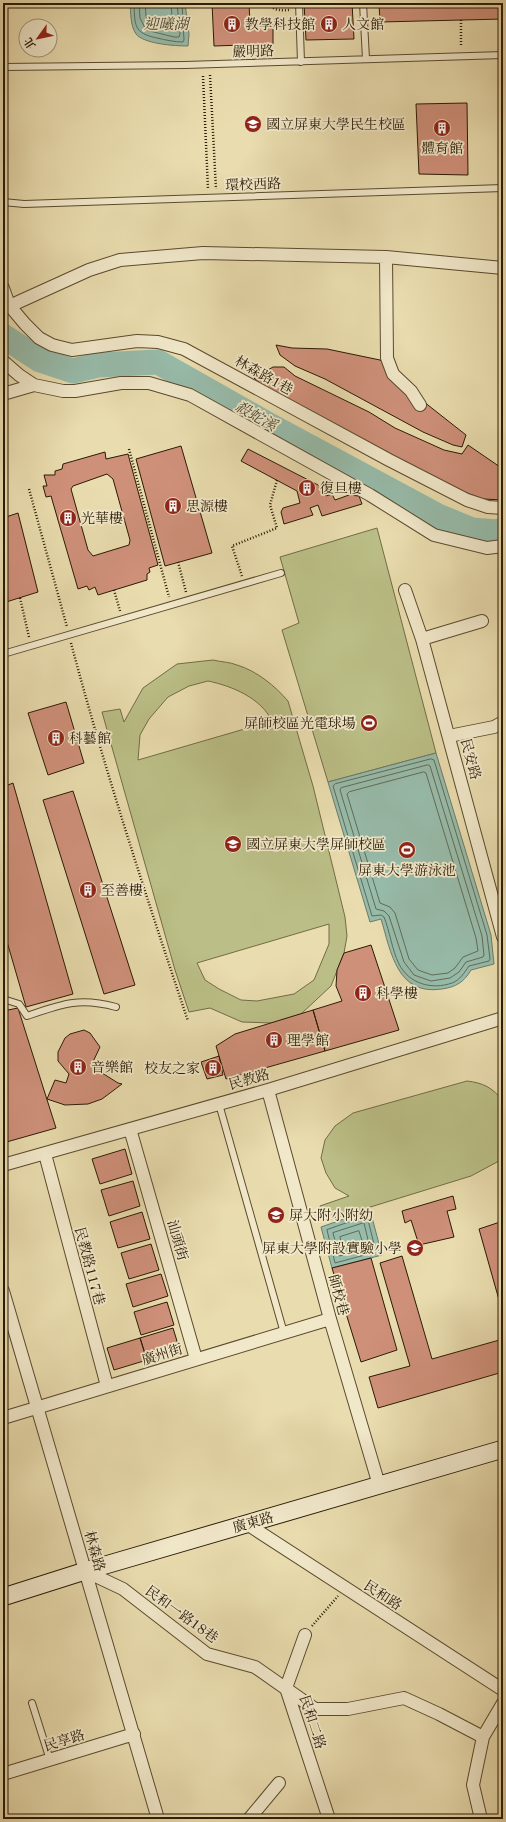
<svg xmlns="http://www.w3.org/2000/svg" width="506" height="1822" font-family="'Old Standard TT','Noto Serif TC',serif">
	<rect width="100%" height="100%" fill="#e9dcae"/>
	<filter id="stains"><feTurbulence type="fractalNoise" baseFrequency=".005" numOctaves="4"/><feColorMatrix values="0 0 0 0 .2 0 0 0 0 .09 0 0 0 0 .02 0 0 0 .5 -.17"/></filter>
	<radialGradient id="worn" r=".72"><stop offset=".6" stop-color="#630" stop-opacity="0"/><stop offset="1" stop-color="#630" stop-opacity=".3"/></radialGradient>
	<path fill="#bbbf87" stroke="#726c46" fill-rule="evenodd" d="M377 528 436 753 328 782 282 630 299 623 280 557Z
		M213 660C221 662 230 662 237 665 257 671 275 686 288 701L313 786 345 917 347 936 344 953 331 986 301 1014 272 1023 242 1022 210 1008 189 1012 175 970 102 712 120 709 124 722 143 688 177 664ZM208 681C232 686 261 698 272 721L138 760 140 735 149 719 168 697 189 686ZM329 924V944L314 980 294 994 257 1001 241 1000 219 989 205 980 197 963Z
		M467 1081C483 1083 492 1087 503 1101V1156L499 1161 471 1176 325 1221 320 1206 349 1196 335 1188 326 1173 321 1158 325 1140 335 1126 353 1113Z"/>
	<path fill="#97bcab" stroke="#6b7b68" d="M130 3H185L189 34 188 46C175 46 144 44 136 34 130 25 131 13 130 3Z
		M436 753 491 935 494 964 471 970C464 982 456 987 442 989 397 996 391 952 381 919L370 922 328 782Z
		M370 1210 382 1255 332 1268 321 1227Z"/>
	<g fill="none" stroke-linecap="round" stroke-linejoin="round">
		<path stroke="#606b58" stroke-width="1" d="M134 3C135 25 133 33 157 38 166 40 174 42 183 42L184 40 182 3
			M139 3 140 18 146 30 174 37H179L180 34 177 3
			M145 3 146 16 149 25 171 30 173 28 171 3
			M431 759 434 760 487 935 490 959 489 961 469 966C464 973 460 980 452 983 432 990 409 984 399 964 392 950 390 932 384 917L381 915 372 916 333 786 335 784Z
			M428 765 430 766 482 936 484 955 483 957 466 962 459 972 450 978 431 981 414 975 404 962 389 916 384 911 376 909 340 790 341 788Z
			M424 772 426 773 476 938 478 951 463 957 455 968 448 973 432 975 418 970 409 959 395 913 390 907 380 903 347 794 349 792Z
			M367 1216 376 1252 335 1263 327 1230Z
			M364 1223 370 1248 339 1256 333 1233Z
			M359 1231 363 1244 343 1249 340 1237Z"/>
		<path stroke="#97bcab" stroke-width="25" d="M3 336 40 360 73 371 98 365 158 362 269 425 438 516 472 530 496 532 503 530"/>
	</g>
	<path fill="#cf907a" stroke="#2a1a04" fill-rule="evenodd" d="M212 3H249L250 24H273V44L214 46Z
		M304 3H352L354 39 306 40Z
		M379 3H503V19L380 22Z
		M467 103 468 175 419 174 416 104Z
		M276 345 292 348 327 349 380 360 419 398 466 435 462 447 453 445 423 432 325 379 295 366 280 355Z
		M273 367H284L295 376 369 412 395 428 444 450 462 454 468 445 503 469V500L483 499 437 482 268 390 254 378Z
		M181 446 212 553 165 566 136 459Z
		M248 449 320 486 326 496 332 494 335 500 349 495 359 496 362 504 322 516 318 505 310 508 313 515 284 524 281 512 283 508 300 503 297 491 241 461Z
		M105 452 106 459 128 454 158 565 149 568 150 572 147 574V580L98 595 95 587 89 590 87 586 78 589 51 496 46 497 43 486H47L44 475H55V471L62 469 63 464ZM107 474 113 479 130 540 129 545 93 556 88 550 71 489 73 486Z
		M18 513 38 592 3 603V518Z
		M66 702 84 763 48 775 28 713Z
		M13 783 73 994 26 1007 3 928V787Z
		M73 791 135 985 104 994 43 800Z
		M371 945 399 1030 325 1051 313 1010 342 1001 336 986 337 970 344 953Z
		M18 1008 56 1128 3 1143V1011Z
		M313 1010 325 1051 226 1079 216 1046 235 1034Z
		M84 1030 90 1033 100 1047 91 1066 118 1083 122 1084 102 1099 88 1104 65 1105 47 1099 55 1080 66 1083 69 1074 58 1061V1052L65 1038 70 1034Z
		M219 1056 223 1075 207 1079 201 1062Z
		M125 1149 132 1174 100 1184 92 1159Z
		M133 1181 140 1206 109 1216 101 1190Z
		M453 1196 456 1209 447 1211 454 1237 419 1245 411 1220 405 1223 402 1211Z
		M142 1212 150 1239 118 1248 110 1222Z
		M503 1221V1314L479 1229Z
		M151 1244 159 1270 129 1279 121 1253Z
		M402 1256 432 1359 503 1339V1372L378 1408 369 1377 410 1366 380 1263Z
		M371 1258 397 1350 361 1362 332 1268Z
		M161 1274 168 1296 133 1307 126 1284Z
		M167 1302 174 1325 141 1335 134 1312Z
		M173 1328 180 1351 147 1360 140 1338Z
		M140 1338 147 1360 114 1370 107 1348Z"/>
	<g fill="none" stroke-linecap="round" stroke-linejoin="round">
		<g stroke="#5a4a2e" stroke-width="8">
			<path id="lane" d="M299 3 301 62
				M363 3 366 59
				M3 67 185 65 503 55
				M3 202 24 204 503 188
				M3 654 281 573
				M3 999 19 1004 27 1016C62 1004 79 997 116 1007
				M219 1104 284 1333
				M32 1703 50 1760"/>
		</g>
		<g stroke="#5a4a2e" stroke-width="14">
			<path id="street" d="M386 257 387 358 393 374 411 391 420 405
				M3 288 9 305 25 324 39 338 52 345 72 350 137 341 158 342 184 349 389 460 467 500 488 507 503 508
				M3 309 89 270 120 260 203 253 386 257 503 268
				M3 361 19 375 34 385 63 391H75L121 383H149L190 395 370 495 434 535 487 548 503 546
				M3 394 34 385
				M405 590 422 639 503 937
				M422 639 482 621
				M449 736 494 727 503 722
				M268 1090 330 1319 379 1485
				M130 1129 196 1359
				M45 1154 107 1386
				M3 1165 268 1090 503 1018
				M3 1291 158 1819
				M3 1418 330 1319
				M247 1524 503 1690
				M85 1571 123 1589 207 1654 255 1667 315 1709H348L404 1698 439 1714 483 1737
				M305 1635 286 1688 329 1819
				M3 1774 134 1734
				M249 1819 279 1783
				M481 1819 473 1785 483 1737 503 1703"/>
		</g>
		<g stroke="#2a1a04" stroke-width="19">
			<path id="secondary" d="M3 1597 85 1571 503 1449"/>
		</g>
		<path stroke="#2a1a04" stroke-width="2.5" stroke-dasharray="1 2" stroke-linecap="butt" d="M270 3C273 12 282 10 291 10
			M461 20V45
			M210 75 216 189
			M203 76 208 189
			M129 449 169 597
			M29 489 67 627
			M178 562 186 592
			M242 576 232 546 277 528 270 505 277 480
			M114 590 120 611
			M20 598 29 637
			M71 643C105 771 146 896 188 1021
			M312 1626 338 1596"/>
		<use href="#lane" stroke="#f1e8ca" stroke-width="6"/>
		<use href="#street" stroke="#f1e8ca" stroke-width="12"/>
		<use href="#secondary" stroke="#f1e8ca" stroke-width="17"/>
	</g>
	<defs>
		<g id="building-disc" transform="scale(0.9)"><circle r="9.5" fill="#8f2418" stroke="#f1e8ca"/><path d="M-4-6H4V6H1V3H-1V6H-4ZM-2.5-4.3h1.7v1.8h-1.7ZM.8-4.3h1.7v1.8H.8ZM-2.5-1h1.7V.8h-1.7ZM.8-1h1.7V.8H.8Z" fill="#fff"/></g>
		<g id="university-disc" transform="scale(0.9)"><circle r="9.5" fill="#8f2418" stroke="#f1e8ca"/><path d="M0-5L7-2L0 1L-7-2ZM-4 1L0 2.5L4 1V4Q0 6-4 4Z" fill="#fff"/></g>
		<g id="stadium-disc" transform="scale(0.9)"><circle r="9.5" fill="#8f2418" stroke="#f1e8ca"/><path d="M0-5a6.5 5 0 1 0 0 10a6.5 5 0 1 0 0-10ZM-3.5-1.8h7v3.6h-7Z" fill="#fff"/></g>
		<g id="school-disc" transform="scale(0.9)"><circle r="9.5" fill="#8f2418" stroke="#f1e8ca"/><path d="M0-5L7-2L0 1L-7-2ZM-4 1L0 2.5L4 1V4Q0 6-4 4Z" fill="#fff"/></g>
	</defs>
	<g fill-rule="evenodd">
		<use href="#building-disc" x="232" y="24"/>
		<use href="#building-disc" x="329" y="24"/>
		<use href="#university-disc" x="253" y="124"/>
		<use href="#building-disc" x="442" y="128"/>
		<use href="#building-disc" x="307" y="488"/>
		<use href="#building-disc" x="173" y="506"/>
		<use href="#building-disc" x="68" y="518"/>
		<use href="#stadium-disc" x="369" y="723"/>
		<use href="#building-disc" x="56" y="738"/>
		<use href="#university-disc" x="233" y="844"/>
		<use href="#stadium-disc" x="407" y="850"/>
		<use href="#building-disc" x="88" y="890"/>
		<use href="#building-disc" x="363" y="993"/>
		<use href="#building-disc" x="274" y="1040"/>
		<use href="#building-disc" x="78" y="1067"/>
		<use href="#building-disc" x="213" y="1068"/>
		<use href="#school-disc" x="276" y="1215"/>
		<use href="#school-disc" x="415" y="1248"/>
	</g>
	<g text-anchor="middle" stroke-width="3.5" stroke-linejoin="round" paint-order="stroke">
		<g font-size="14" fill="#2a1a04" stroke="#f1e8ca" text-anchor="start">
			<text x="245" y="29">教學科技館</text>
			<text x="342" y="29">人文館</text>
			<text x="266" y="129">國立屏東大學民生校區</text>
			<text x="442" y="153" text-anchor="middle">體育館</text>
			<text x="320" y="493">復旦樓</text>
			<text x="186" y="511">思源樓</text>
			<text x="81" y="523">光華樓</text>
			<text x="356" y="728" text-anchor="end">屏師校區光電球場</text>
			<text x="69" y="743">科藝館</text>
			<text x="246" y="849">國立屏東大學屏師校區</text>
			<text x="407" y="875" text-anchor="middle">屏東大學游泳池</text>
			<text x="101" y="895">至善樓</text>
			<text x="376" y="998">科學樓</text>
			<text x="287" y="1045">理學館</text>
			<text x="91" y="1072">音樂館</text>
			<text x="200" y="1073" text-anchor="end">校友之家</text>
			<text x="289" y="1220">屏大附小附幼</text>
			<text x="402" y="1253" text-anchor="end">屏東大學附設實驗小學</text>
		</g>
		<g font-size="14" fill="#2a1a04" stroke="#f1e8ca">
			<text transform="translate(253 51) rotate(-2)" y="5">嚴明路</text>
			<text transform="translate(253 184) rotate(-2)" y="5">環校西路</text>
			<text transform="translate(264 375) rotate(29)" y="5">林森路1巷</text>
			<text transform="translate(471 759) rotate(75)" y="5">民安路</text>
			<text transform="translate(249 1079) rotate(-16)" y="5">民教路</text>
			<text transform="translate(178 1240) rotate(74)" y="5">汕頭街</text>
			<text transform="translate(90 1266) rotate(75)" y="5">民教路117巷</text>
			<text transform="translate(339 1295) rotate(75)" y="5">師校巷</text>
			<text transform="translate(162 1354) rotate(-17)" y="5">廣州街</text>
			<text transform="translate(253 1522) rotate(-16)" y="5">廣東路</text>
			<text transform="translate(95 1551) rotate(74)" y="5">林森路</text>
			<text transform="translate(383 1595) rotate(33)" y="5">民和路</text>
			<text transform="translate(182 1614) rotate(36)" y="5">民和一路18巷</text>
			<text transform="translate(313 1722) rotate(72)" y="5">民和二路</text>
			<text transform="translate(64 1740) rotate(-17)" y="5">民享路</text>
		</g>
		<g font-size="15" font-style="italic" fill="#4b4b36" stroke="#f1e8ca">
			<text x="166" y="29">迎曦湖</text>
			<text transform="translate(256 416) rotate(29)" y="5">殺蛇溪</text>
		</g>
	</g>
	<rect width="506" height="1822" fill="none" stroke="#e9dcae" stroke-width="16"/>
	<rect x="4" y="4" width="498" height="1814" fill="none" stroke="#2a1a04" stroke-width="2"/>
	<rect x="8" y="8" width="490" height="1806" fill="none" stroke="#2a1a04"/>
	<g transform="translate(38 38) rotate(237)"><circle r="19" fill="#f1e8ca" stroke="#a1967b"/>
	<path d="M0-3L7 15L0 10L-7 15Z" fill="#8f2418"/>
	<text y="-6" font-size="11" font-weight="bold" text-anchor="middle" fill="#2a1a04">北</text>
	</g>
	<rect width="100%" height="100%" filter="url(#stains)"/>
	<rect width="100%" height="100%" fill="url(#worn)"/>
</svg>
